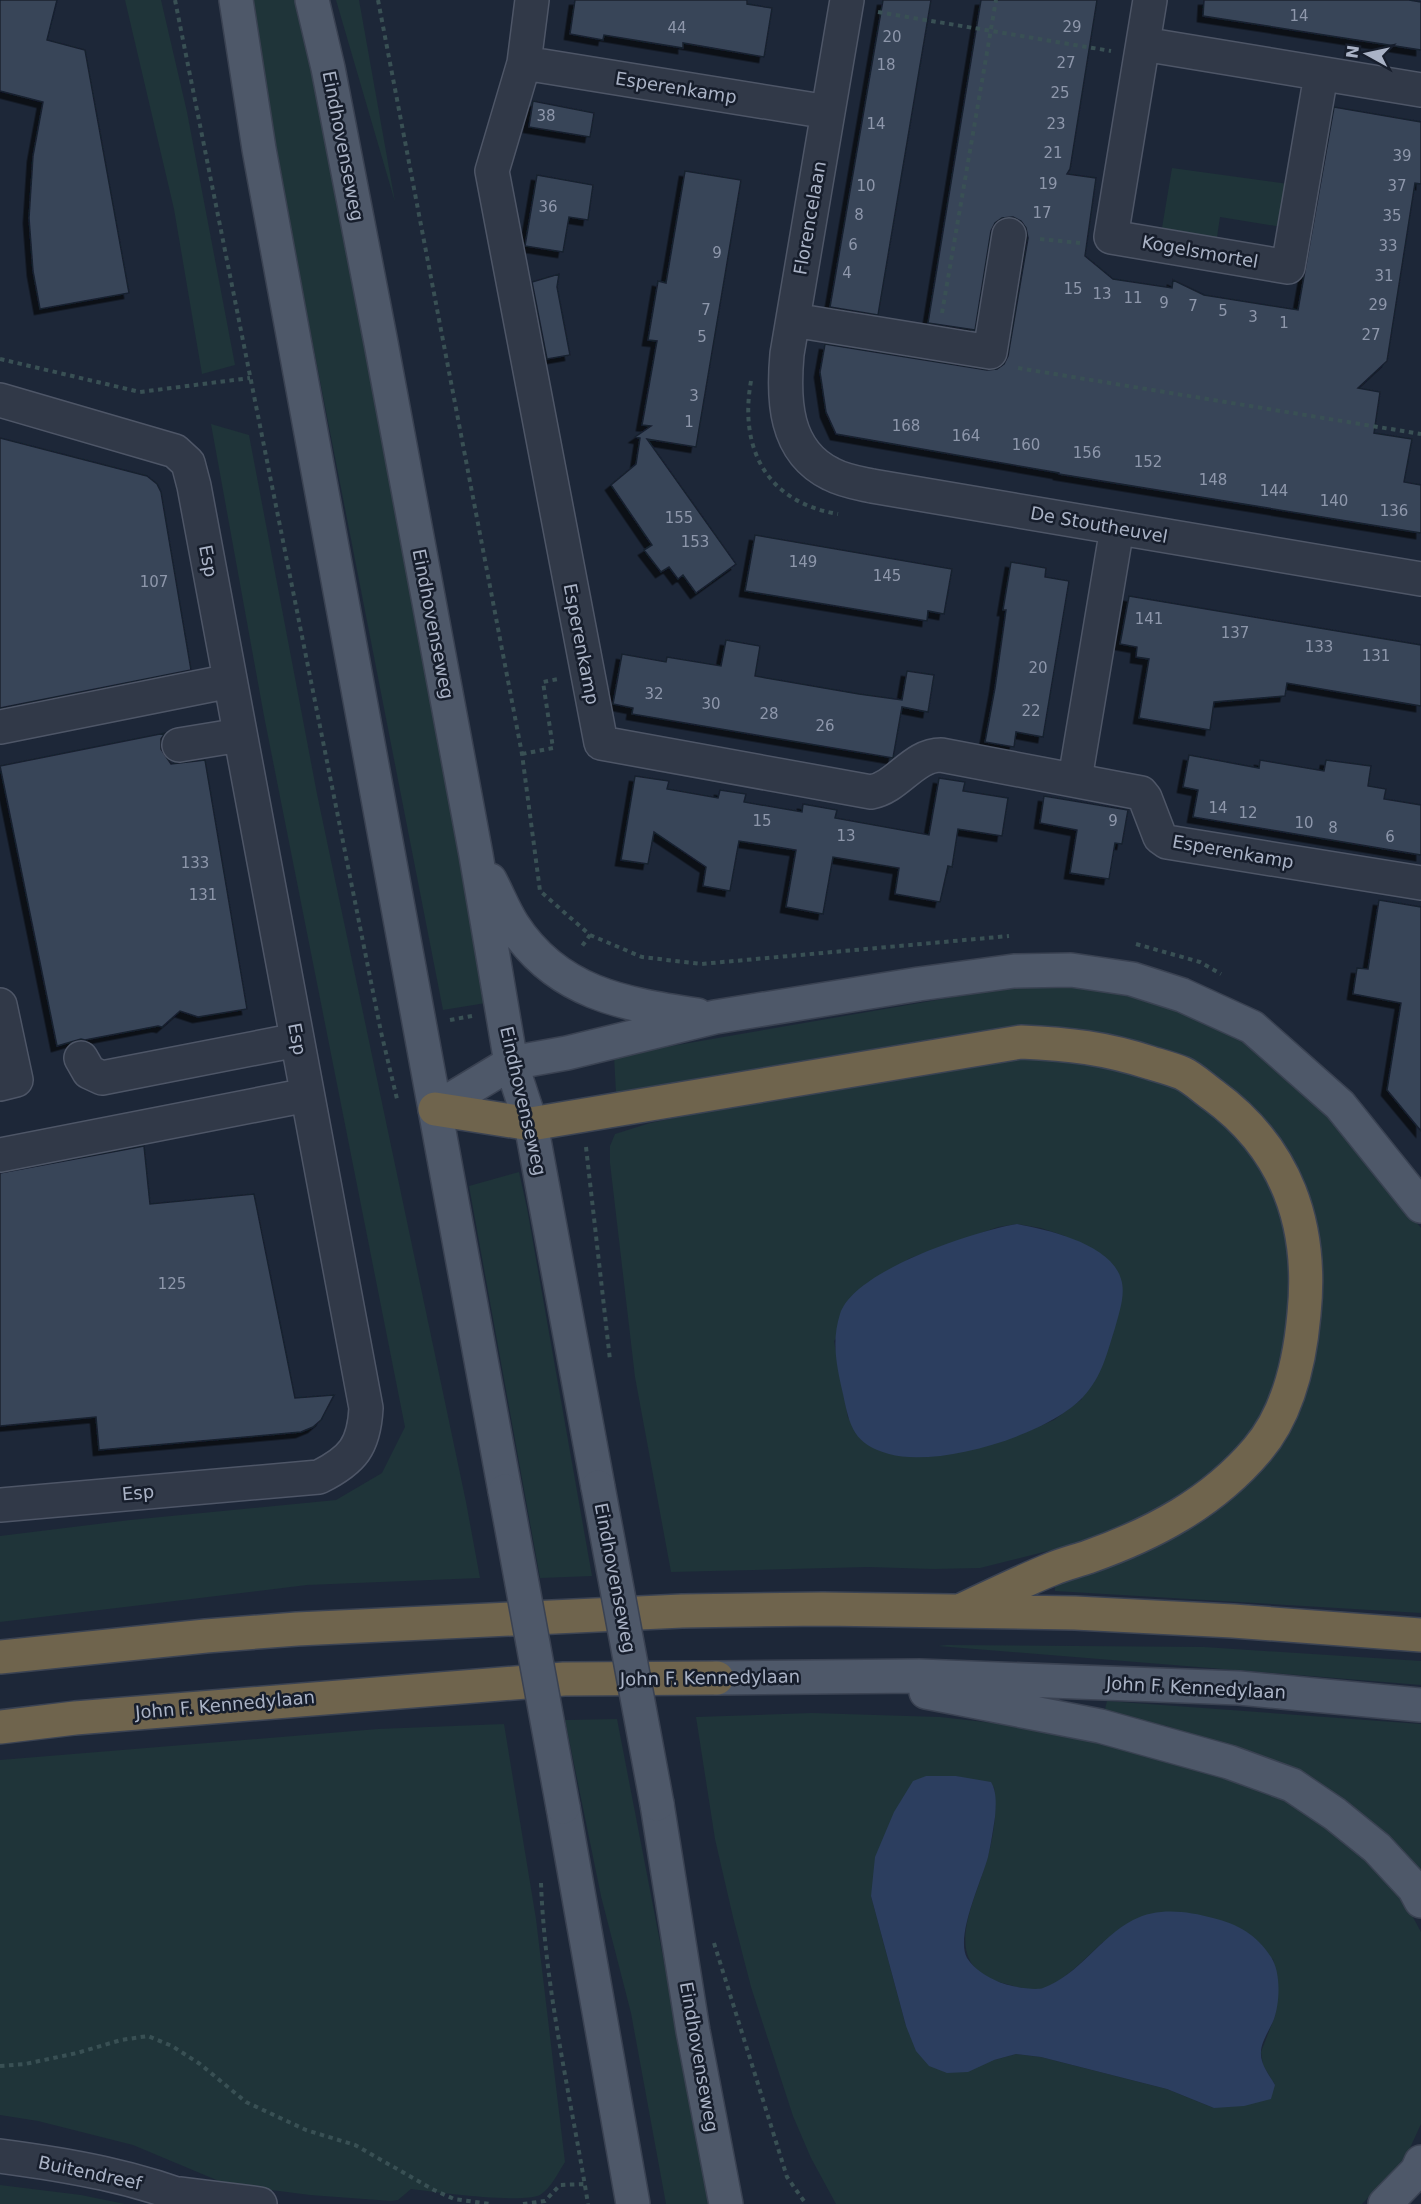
<svg xmlns="http://www.w3.org/2000/svg" width="1421" height="2204" font-family="'DejaVu Sans',sans-serif">
	<defs>
		<filter id="shadow"><feDropShadow dx="-5.5" dy="5.5" stdDeviation="0" flood-color="#0009"/></filter>
	</defs>
	<rect width="100%" height="100%" fill="#1d2738"/>
	<path fill="#1f3439" fill-rule="evenodd" d="M125 0H161L187 112 235 365 202 374 174 209Z
		M250 0H299L498 1001 443 1010 297 263Z
		M336 0H359L395 202Z
		M1172 168 1289 184 1282 227 1220 217 1216 244 1161 234Z
		M211 424 249 435 317 794 466 1502 480 1578 307 1585 0 1622V1536L130 1520 336 1500 382 1473 405 1427 264 716Z
		M1073 983 1135 989 1244 1039 1326 1113 1421 1228V1613L1055 1591V1583L1148 1548 1303 1383 1280 1143 1260 1115 1238 1094 1122 1038 1071 1028 1019 1026 616 1093 614 1056 1017 986Z
		M1023 1058 1070 1060 1117 1066 1176 1086 1222 1119 1255 1157 1278 1198 1295 1284 1276 1383 1264 1411 1247 1440 1223 1466 1170 1507 1084 1542 980 1568 933 1569 868 1567 671 1572 635 1377 610 1163V1146L615 1134 650 1123 815 1089ZM1017 1224 1041 1228 1065 1236 1082 1399 1054 1420 1024 1433 848 1418 834 1341 908 1259 998 1227Z
		M519 1172 527 1208 592 1576 540 1578 469 1186Z
		M947 1645 1204 1647 1421 1661V1685L938 1646Z
		M1107 1701 1421 1724V1877L1233 1750 1167 1726 1104 1713Z
		M812 1713 940 1717 1047 1729 1141 1749 1285 1797 1367 1856 1402 1897 1421 1932V2124L1404 2161 1362 2204H836L811 2158 793 2116 751 1987 733 1917 715 1839 696 1717ZM926 1776H956L994 1787C997 1811 994 1836 987 1859 975 1904 936 1967 1006 1984 1016 1987 1032 1991 1042 1989 1060 1985 1089 1955 1103 1942L1273 1959 1278 1982 1275 2016 1261 2052 1263 2065 1275 2085 1214 2108 1167 2089 1041 2057 1016 2054 994 2060 906 2026 871 1896Z
		M617 1719 710 2201V2204H666L631 2013 601 1896 565 1720Z
		M504 1724 536 1919 565 2162C558 2173 551 2188 540 2195 522 2204 435 2192 411 2189L398 2200 391 2201 310 2195 226 2184 133 2145 38 2121 0 2115V1760L378 1729Z
		M0 2185 81 2195 125 2204H0Z"/>
	<path fill="#2c3e5f" d="M1017 1224C1049 1230 1111 1244 1121 1279 1126 1294 1119 1313 1115 1328 1107 1353 1102 1377 1083 1397 1048 1435 938 1468 889 1454 854 1444 850 1428 843 1394 837 1367 831 1342 840 1314 854 1270 975 1231 1017 1224Z
		M926 1776H956L991 1782C997 1792 996 1805 995 1817 993 1830 991 1844 988 1857 982 1880 955 1936 967 1958 975 1970 986 1976 999 1982 1008 1986 1035 1991 1043 1988 1079 1975 1100 1937 1133 1920 1158 1907 1187 1911 1213 1918 1238 1924 1257 1935 1271 1957 1281 1972 1280 2002 1274 2019 1270 2029 1261 2042 1261 2052 1260 2064 1270 2076 1275 2085L1271 2099 1244 2106 1214 2108 1167 2089 1041 2057 1016 2054 994 2060 968 2072 947 2073 929 2066 916 2051 906 2026 871 1896 875 1857 894 1812 913 1781Z"/>
	<path fill="#394459" stroke="#18202f" stroke-width="1.5" filter="url(#shadow)" d="M0 0H57L47 40 85 50 129 293 40 309 33 271 29 218 33 156 43 102 0 91Z
		M575 0H747V4L772 8 764 57 683 43V48L604 35 603 40 570 34Z
		M883 0H931L878 315 830 307Z
		M981 0H1097L1070 169 1067 174 1096 178 1085 256 1113 279 1172 288 1173 280 1204 295 1298 310 1334 107 1421 122V184L1415 183 1387 361 1358 388 1380 392 1374 433 1412 439 1404 482 1421 485V533L1059 474V473L836 434 826 412 820 372 825 344 987 370 997 369 1004 364 1008 356 1028 238 1026 228 1021 221 1013 217 1002 218 995 223 991 231 975 330 928 323Z
		M1204 0H1409L1421 2V50L1203 16Z
		M533 101 594 113 590 137 529 127Z
		M685 171 741 180 696 447 647 439 736 564 696 593 683 575 678 579 669 567 661 572 644 550 652 545 611 485 636 464 640 438 635 437 651 426 642 425 657 341 648 340 658 281 666 283Z
		M537 175 593 185 588 220 569 217 563 252 525 246Z
		M559 274 557 287 570 355 547 359 532 282Z
		M0 438 147 476 157 484 161 492 191 670 0 708Z
		M755 535 952 569 944 614 928 611 927 621 745 591Z
		M1011 562 1046 568 1045 577 1069 581 1043 737 1016 732 1014 747 985 742 995 688 1006 610H1003Z
		M1129 596 1421 645V706L1287 683 1285 696 1214 702 1210 730 1139 718 1149 659 1136 657 1137 647 1120 644Z
		M726 640 760 646 755 676 859 694 902 700 907 671 934 675 928 712 902 707 893 758 632 714 633 708 613 704 622 654 666 662 667 657 721 666Z
		M165 733 161 739V749L171 764 205 760 247 1009 198 1017 180 1011 162 1027 158 1026 85 1040 81 1039 57 1046 0 766Z
		M1189 755 1259 768 1260 760 1324 771 1326 760 1371 766 1368 786 1386 789 1384 799 1421 805V855L1193 817 1198 790 1183 787Z
		M635 776 669 781 667 789 718 798 720 790 746 794 744 802 802 812 803 804 837 810 835 818 929 835 939 778 965 782 963 791 1008 798 1002 836 958 829 952 867 948 866 940 902 895 894 899 868 833 857 823 914 786 907 796 850 739 841 730 891 703 886 706 867 654 832 648 864 621 860Z
		M1044 796 1128 810 1122 844 1115 843 1109 879 1070 873 1077 830 1040 823Z
		M1379 900 1421 907V1131L1387 1090 1401 1003 1353 994 1357 968 1368 969Z
		M144 1146 150 1204 254 1194 295 1398 334 1395 321 1420 313 1427 301 1432 99 1450 96 1417 0 1426V1173Z"/>
	<g fill="none" stroke-linecap="round" stroke-linejoin="round">
		<g stroke="#4e5667" stroke-width="36">
			<path id="minor" d="M847 0 787 354C783 399 784 451 831 474 844 481 858 483 872 486L1421 579
				M1150 0 1111 237 1288 267 1321 75
				M1143 44 1421 90
				M524 63 532 0
				M828 112 524 63 492 171 601 743 871 792C898 787 913 755 941 755L1141 793 1145 798 1160 837 1167 842 1421 883
				M793 320 990 352 1009 235
				M0 400 175 451 188 463 194 486 366 1408C364 1446 353 1460 319 1477L0 1505
				M0 727 230 681
				M179 745 240 735
				M1075 779 1117 528
				M0 1005 16 1080 0 1084
				M81 1058 89 1072 102 1078 297 1040
				M0 1155 307 1095
				M0 2156C69 2165 138 2177 203 2204
				M181 2194 260 2204"/>
		</g>
		<g stroke="#3a4252" stroke-width="36">
			<path id="major" d="M236 0 259 149 505 1491
				M312 0 328 68 381 343 476 855 511 1063 531 1124 598 1487
				M490 880C498 895 504 911 513 925 557 993 623 1004 697 1015
				M435 1109 511 1063 567 1053 715 1017 919 984 1014 971 1071 970 1132 979 1182 995 1252 1027 1340 1105 1421 1206
				M717 1678 919 1676 1239 1688 1421 1705
				M926 1692 1100 1726 1229 1762 1292 1785 1335 1814 1377 1848 1414 1888 1421 1901
				M657 1804 693 2031 726 2204
				M563 1807 633 2204
				M1385 2204 1417 2171 1421 2162"/>
		</g>
		<g stroke="#3b4353" stroke-width="36">
			<path id="highway" d="M435 1109 531 1124 1021 1042C1069 1044 1105 1048 1151 1063 1161 1066 1172 1069 1182 1073 1193 1078 1203 1088 1213 1095 1287 1149 1313 1225 1304 1314 1300 1360 1288 1414 1257 1450 1212 1503 1153 1534 1088 1557 1076 1561 1064 1564 1052 1569 1022 1581 992 1596 962 1610
				M0 1657 206 1636 297 1629 682 1611 823 1609 1075 1613 1233 1621 1421 1635
				M0 1727 75 1718 564 1679 717 1678"/>
		</g>
		<path stroke="#395054" stroke-width="4" stroke-dasharray="4.5 4.5" stroke-linecap="butt" d="M175 0 381 1032 397 1099
			M378 0 522 754 540 891 590 935 580 949
			M878 12 1111 51
			M1040 239 1080 243
			M942 313 996 0
			M0 359 140 392 250 378
			M1018 368 1421 434
			M751 381C739 448 766 502 838 514
			M522 754 553 748 543 682 558 679
			M590 935 642 957 701 964 1009 936
			M1136 944 1200 962 1221 974
			M450 1020 472 1016
			M586 1147 610 1360
			M541 1883C545 1991 571 2098 588 2204
			M714 1943 787 2177 806 2204
			M0 2066 25 2064 77 2053 121 2040 148 2036 172 2046 200 2064 246 2102 306 2130 355 2145 434 2190 454 2199 490 2204
			M523 2204 545 2201 560 2185 585 2184"/>
		<use href="#minor" stroke="#313948" stroke-width="33"/>
		<use href="#major" stroke="#4e5869" stroke-width="33"/>
		<use href="#highway" stroke="#6f644d" stroke-width="33"/>
		<g stroke="#3a4252" stroke-width="36" stroke-linecap="butt">
			<path id="major-bridge" d="M598 1487 657 1804
				M505 1491 563 1807"/>
		</g>
		<use href="#major-bridge" stroke="#4e5869" stroke-width="33"/>
	</g>
	<g text-anchor="middle" stroke-width="5" stroke-linejoin="round" paint-order="stroke">
		<g font-size="15" fill="#8e97ab">
			<text x="1299" y="21">14</text>
			<text x="1072" y="32">29</text>
			<text x="677" y="33">44</text>
			<text x="892" y="42">20</text>
			<text x="1066" y="68">27</text>
			<text x="886" y="70">18</text>
			<text x="1060" y="98">25</text>
			<text x="546" y="121">38</text>
			<text x="876" y="129">14</text>
			<text x="1056" y="129">23</text>
			<text x="1053" y="158">21</text>
			<text x="1402" y="161">39</text>
			<text x="1048" y="189">19</text>
			<text x="866" y="191">10</text>
			<text x="1397" y="191">37</text>
			<text x="548" y="212">36</text>
			<text x="1042" y="218">17</text>
			<text x="859" y="220">8</text>
			<text x="1392" y="221">35</text>
			<text x="853" y="250">6</text>
			<text x="1388" y="251">33</text>
			<text x="717" y="258">9</text>
			<text x="847" y="278">4</text>
			<text x="1384" y="281">31</text>
			<text x="1073" y="294">15</text>
			<text x="1102" y="299">13</text>
			<text x="1133" y="303">11</text>
			<text x="1164" y="308">9</text>
			<text x="1378" y="310">29</text>
			<text x="1193" y="311">7</text>
			<text x="706" y="315">7</text>
			<text x="1223" y="316">5</text>
			<text x="1253" y="322">3</text>
			<text x="1284" y="328">1</text>
			<text x="1371" y="340">27</text>
			<text x="702" y="342">5</text>
			<text x="694" y="401">3</text>
			<text x="689" y="427">1</text>
			<text x="906" y="431">168</text>
			<text x="966" y="441">164</text>
			<text x="1026" y="450">160</text>
			<text x="1087" y="458">156</text>
			<text x="1148" y="467">152</text>
			<text x="1213" y="485">148</text>
			<text x="1274" y="496">144</text>
			<text x="1334" y="506">140</text>
			<text x="1394" y="516">136</text>
			<text x="679" y="523">155</text>
			<text x="695" y="547">153</text>
			<text x="803" y="567">149</text>
			<text x="887" y="581">145</text>
			<text x="154" y="587">107</text>
			<text x="1149" y="624">141</text>
			<text x="1235" y="638">137</text>
			<text x="1319" y="652">133</text>
			<text x="1376" y="661">131</text>
			<text x="1038" y="673">20</text>
			<text x="654" y="699">32</text>
			<text x="711" y="709">30</text>
			<text x="1031" y="716">22</text>
			<text x="769" y="719">28</text>
			<text x="825" y="731">26</text>
			<text x="1218" y="813">14</text>
			<text x="1248" y="818">12</text>
			<text x="762" y="826">15</text>
			<text x="1113" y="826">9</text>
			<text x="1304" y="828">10</text>
			<text x="1333" y="833">8</text>
			<text x="846" y="841">13</text>
			<text x="1390" y="842">6</text>
			<text x="195" y="868">133</text>
			<text x="203" y="900">131</text>
			<text x="172" y="1289">125</text>
		</g>
		<g font-size="18" fill="#aab3c6" stroke="#171e2c">
			<text transform="translate(676 88) rotate(9)" y="6">Esperenkamp</text>
			<text transform="translate(343 146) rotate(79)" y="6">Eindhovenseweg</text>
			<text transform="translate(810 218) rotate(-80)" y="6">Florencelaan</text>
			<text transform="translate(1200 252) rotate(10)" y="6">Kogelsmortel</text>
			<text transform="translate(1099 525) rotate(10)" y="6">De Stoutheuvel</text>
			<text transform="translate(208 561) rotate(79)" y="6">Esp</text>
			<text transform="translate(433 624) rotate(79)" y="6">Eindhovenseweg</text>
			<text transform="translate(581 644) rotate(79)" y="6">Esperenkamp</text>
			<text transform="translate(1233 852) rotate(10)" y="6">Esperenkamp</text>
			<text transform="translate(297 1039) rotate(79)" y="6">Esp</text>
			<text transform="translate(523 1101) rotate(77)" y="6">Eindhovenseweg</text>
			<text transform="translate(138 1493) rotate(-5)" y="6">Esp</text>
			<text transform="translate(615 1578) rotate(79)" y="6">Eindhovenseweg</text>
			<text transform="translate(710 1678) rotate(-1)" y="6">John F. Kennedylaan</text>
			<text transform="translate(1196 1688) rotate(3)" y="6">John F. Kennedylaan</text>
			<text transform="translate(225 1705) rotate(-5)" y="6">John F. Kennedylaan</text>
			<text transform="translate(699 2057) rotate(80)" y="6">Eindhovenseweg</text>
			<text transform="translate(90 2173) rotate(12)" y="6">Buitendreef</text>
		</g>
	</g>
	<g transform="translate(1367 54) rotate(278)" stroke="#171e2c" stroke-width="4.5" paint-order="stroke">
	<path d="M0-4.5L10 22L0 15L-10 22Z" fill="#aab3c6"/>
	<text y="-9" font-size="16" font-weight="bold" text-anchor="middle" fill="#aab3c6">N</text>
	</g>
</svg>
